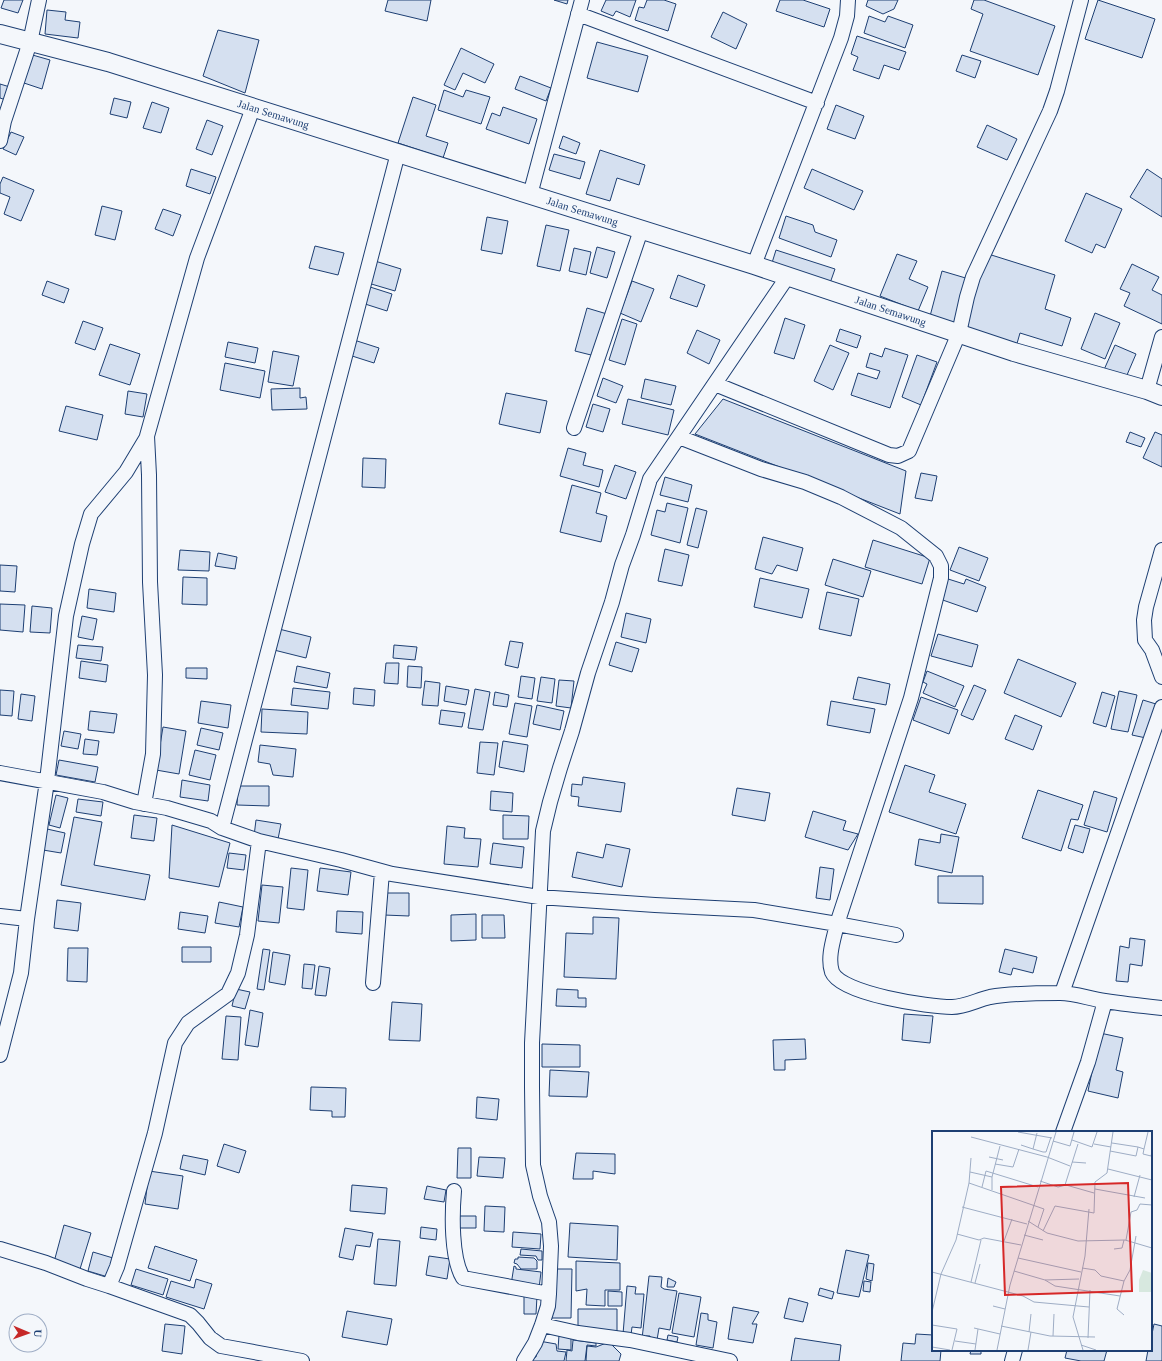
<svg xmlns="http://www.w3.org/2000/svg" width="1162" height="1361" font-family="'Times New Roman',serif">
	<rect width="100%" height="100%" fill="#f4f7fb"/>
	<path fill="#d5e0f0" stroke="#1d3f73" d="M4 0H23L18 13 1 8Z
		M388 0H431L427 21 385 11Z
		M554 0H568L567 4Z
		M606 0H636L630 17 616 11 613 16 601 11Z
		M647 0H664L676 4 668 31 635 20 639 7 644 8Z
		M780 0H803L830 9 824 27 776 11Z
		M868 0H898L894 9 883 14 866 6Z
		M974 0H984L1055 26 1038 75 970 51 983 14 971 9Z
		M1098 0 1155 19 1142 58 1085 39Z
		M47 10 66 12 65 20 80 22 78 38 45 34Z
		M723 12 747 24 736 49 711 37Z
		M869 16 885 22 888 16 913 25 905 48 864 33Z
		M218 30 259 40 245 93 203 76Z
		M857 36 906 52 899 70 884 65 879 79 853 70 858 57 851 54Z
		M597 42 648 56 638 92 587 78Z
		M461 48 494 64 485 83 463 73 455 90 444 85Z
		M29 54 50 60 42 89 21 82Z
		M962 55 981 61 975 78 956 71Z
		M520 76 551 88 546 101 515 89Z
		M0 84 10 87 6 100 0 98Z
		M444 90 463 97 466 90 490 97 481 124 438 110Z
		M413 97 436 105 426 136 448 143 443 158 398 143Z
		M114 98 131 102 127 118 110 114Z
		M152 102 169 108 161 133 143 128Z
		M836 105 864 116 855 139 827 129Z
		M503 107 537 119 529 144 486 129 492 113 500 116Z
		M207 120 223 126 212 155 196 149Z
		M987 125 1017 139 1007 160 977 147Z
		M11 132 24 137 16 155 3 149Z
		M563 136 580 143 576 154 559 148Z
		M600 150 645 165 639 185 617 178 610 201 586 194Z
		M554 154 585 162 580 179 549 170Z
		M191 169 216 177 210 194 186 186Z
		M812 169 863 191 854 210 804 188Z
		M1147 169 1162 179V217L1130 197Z
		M3 177 34 190 21 221 4 214 10 197 0 193V184Z
		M1086 193 1122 209 1105 248 1096 244 1092 253 1065 241Z
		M102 206 122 211 115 240 95 235Z
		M163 209 181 215 173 236 155 229Z
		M786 216 813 225 815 232 837 240 831 257 779 238Z
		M487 217 508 221 502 254 481 250Z
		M546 225 569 230 560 271 537 266Z
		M315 246 344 253 338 275 309 268Z
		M597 247 615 252 607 278 590 273Z
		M574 248 591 252 586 275 569 271Z
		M776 250 835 269 829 286 771 266Z
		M985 253 1055 275 1045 309 1071 318 1062 346 1020 333 1016 347 961 329Z
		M897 254 917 261 909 279 928 287 918 311 880 296Z
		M375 261 401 269 395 291 368 283Z
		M1132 264 1159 277 1152 290 1162 295V324L1124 306 1130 293 1120 289Z
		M942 271 969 279 956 327 929 320Z
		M678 275 705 285 697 307 670 298Z
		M47 281 69 289 64 303 42 295Z
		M632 281 654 289 641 322 620 313Z
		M367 286 392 294 387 311 362 303Z
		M587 308 607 314 595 356 575 351Z
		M1095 313 1120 323 1105 359 1081 349Z
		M785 318 805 325 794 359 774 353Z
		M622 319 637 324 625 365 609 360Z
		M83 321 103 328 95 350 75 343Z
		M840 329 861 336 857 348 836 341Z
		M697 330 720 340 709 364 687 353Z
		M354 340 379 348 374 363 349 355Z
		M228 342 258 348 255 363 225 357Z
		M110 344 140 354 130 385 99 375Z
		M830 345 849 353 833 390 814 381Z
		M1115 345 1136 354 1124 382 1103 372Z
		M885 348 908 355 890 408 851 395 858 373 877 379 880 371 866 367 870 353 882 357Z
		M273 351 299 356 293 386 268 382Z
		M917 355 937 362 921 405 902 397Z
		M225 363 265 371 260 398 220 390Z
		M603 378 623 386 616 403 597 396Z
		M645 379 676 386 671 405 641 398Z
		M300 388V398L306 397 307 409 272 410 271 389Z
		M128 391 147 394 143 417 125 414Z
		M506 393 547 401 540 433 499 424Z
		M628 399 674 410 668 435 622 424Z
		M723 399 906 471 900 514 695 434Z
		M593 404 610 409 603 432 586 427Z
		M66 406 103 415 97 440 59 431Z
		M1130 432 1145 438 1141 447 1126 442Z
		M1155 432 1162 435V467L1143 458Z
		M568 448 586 453 583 465 603 470 599 487 560 476Z
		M363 458 386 459 385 488 362 487Z
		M615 465 636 472 626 499 605 492Z
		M921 473 937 476 932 501 915 498Z
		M665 477 692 485 688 502 660 495Z
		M572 485 601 493 596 513 607 516 601 542 560 532Z
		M667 503 688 508 680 543 651 535 657 510 665 512Z
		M696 508 707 511 698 548 687 545Z
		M763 537 803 548 797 571 777 565 772 574 755 569Z
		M873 540 930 558 922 584 865 567Z
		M959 547 988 558 979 581 950 570Z
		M665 549 689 555 682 586 658 581Z
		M180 550 210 552 209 571 178 570Z
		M218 553 237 557 235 569 215 566Z
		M833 559 871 571 863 597 825 585Z
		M0 565 17 566 15 592 0 591Z
		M183 577 207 578V605L182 604Z
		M760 578 809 589 802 618 754 607Z
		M945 578 964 584 966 579 986 587 977 612 937 598Z
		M89 589 116 593 114 612 87 608Z
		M827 592 859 599 851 636 819 629Z
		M0 604 25 605 23 632 0 630Z
		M32 606 52 608 50 633 30 632Z
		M626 613 651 619 646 643 621 637Z
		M82 616 97 619 93 640 78 637Z
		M279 629 311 637 306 658 274 650Z
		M938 634 978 645 972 667 931 656Z
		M510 641 523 643 518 668 505 665Z
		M616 642 639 649 632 672 609 665Z
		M78 645 103 647 101 661 76 658Z
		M394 645 417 647 415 660 393 658Z
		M1018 659 1076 683 1061 717 1004 693Z
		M81 661 108 665 106 682 79 678Z
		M386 663H399L398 684 384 683Z
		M297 666 330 673 327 688 294 682Z
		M408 666 422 667 421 688 407 687Z
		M186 668H207V679L186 678Z
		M927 671 964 686 955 707 923 693 927 684 923 682Z
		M521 676 535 678 532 699 518 697Z
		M541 677 555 679 552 703 537 701Z
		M858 677 890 684 886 705 853 699Z
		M559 680 574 681 571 708 556 706Z
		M425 681 440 683 438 706 422 705Z
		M974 685 986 690 973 720 961 715Z
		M446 686 469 690 466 705 444 701Z
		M293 688 330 692 328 709 291 705Z
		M354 688 375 690 374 706 353 704Z
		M475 689 490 692 483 730 468 728Z
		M0 690 14 691 12 716 0 715Z
		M1119 691 1137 695 1128 732 1111 729Z
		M495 692 509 695 507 707 493 705Z
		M1102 692 1115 696 1106 727 1093 723Z
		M21 694 35 696 32 721 18 719Z
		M921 697 958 710 949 734 913 720Z
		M1143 700 1156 704 1146 738 1132 735Z
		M201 701 231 705 228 728 198 723Z
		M831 701 875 709 870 733 827 725Z
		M515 703 532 706 527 737 509 734Z
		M537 705 564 711 560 730 533 724Z
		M262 709 308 712 307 734 261 732Z
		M441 710 465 713 462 727 439 724Z
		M90 711 117 714 114 733 88 730Z
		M1015 715 1042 726 1033 750 1005 739Z
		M163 727 186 731 179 774 156 770Z
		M201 728 223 733 219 750 197 745Z
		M64 731 81 734 78 749 61 746Z
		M85 739 99 741 97 755 83 754Z
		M503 741 528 745 524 772 499 767Z
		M480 742 498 743 494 775 477 773Z
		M260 745 296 749 293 777 273 775 270 764 258 762Z
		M195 750 216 755 210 780 189 775Z
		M59 760 98 767 95 782 56 775Z
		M905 765 935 775 929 792 966 804 956 834 889 812Z
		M583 777 625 783 621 812 578 806 579 797 571 796 572 784 582 785Z
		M182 780 210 785 208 801 180 797Z
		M238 786H269V806L237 805Z
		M737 788 770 793 765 821 732 815Z
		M1038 790 1083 805 1078 820 1071 819 1061 851 1022 838Z
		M491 791 513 793 512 812 490 810Z
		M1094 791 1117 798 1107 832 1084 825Z
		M56 795 68 798 60 828 49 825Z
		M78 799 103 802 101 816 76 812Z
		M813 811 846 821 843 830 858 834 848 850 805 837Z
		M134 815 157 818 154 841 131 838Z
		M503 815 529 816 528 839H503Z
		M74 817 102 822 94 865 150 875 145 900 61 885Z
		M256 820 281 824 278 839 254 836Z
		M172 825 230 843 219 887 169 878Z
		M1075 825 1090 829 1083 853 1068 848Z
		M447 826 465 828 464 838 481 839 478 867 444 864Z
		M47 829 65 833 61 853 43 850Z
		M941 834 959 837 952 873 915 865 919 839 940 843Z
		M493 843 524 847 522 868 490 864Z
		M606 844 630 849 622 887 572 877 577 852 603 858Z
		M229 853 246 855 244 870 227 868Z
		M820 867 834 869 830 900 816 898Z
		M291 868 308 870 304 910 287 908Z
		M320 868 351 872 348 895 317 891Z
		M938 876H983V904L938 903Z
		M262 885 283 887 279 923 258 921Z
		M385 893H409V916L384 915Z
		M57 900 81 903 78 931 54 928Z
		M219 902 243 907 239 927 215 923Z
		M337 911 363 912 362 934 336 932Z
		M180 912 208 916 205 933 178 929Z
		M476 914V940L451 941V915Z
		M482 915H504L505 938H482Z
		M593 917 619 918 616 979 564 977 566 933 593 934Z
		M1130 938 1145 940 1142 966 1130 964 1128 982 1116 981 1120 946 1129 948Z
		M182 947H211V962H182Z
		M68 948H88L87 982 67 981Z
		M263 949 270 950 264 990 257 989Z
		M1005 949 1037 957 1033 973 1013 968 1011 975 999 972Z
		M273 952 290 955 285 985 269 982Z
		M304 964 315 965 312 989 302 988Z
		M319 966 330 968 326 996 315 995Z
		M236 989 250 992 245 1009 232 1006Z
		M557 989 578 990V998H586V1007L556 1006Z
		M392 1002 422 1004 420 1041 389 1040Z
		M250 1010 263 1013 258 1047 245 1045Z
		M904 1014 933 1016 930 1043 902 1040Z
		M226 1016 241 1017 238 1060 222 1059Z
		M1100 1033 1123 1038 1116 1070 1123 1072 1118 1098 1088 1091Z
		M805 1039 806 1059 785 1060V1070H774L773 1040Z
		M542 1044 580 1045V1067H542Z
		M550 1070 589 1072 587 1097 549 1096Z
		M311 1087 346 1088 345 1117H332V1111L310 1110Z
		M477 1097 499 1099 497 1120 476 1118Z
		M224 1144 246 1151 239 1173 217 1166Z
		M458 1148H471V1178H457Z
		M576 1153 615 1154V1174L593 1171V1179H573Z
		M183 1155 208 1160 205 1175 180 1169Z
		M479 1157 505 1158 503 1178 477 1176Z
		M149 1171 183 1176 178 1209 145 1204Z
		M352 1185 387 1188 385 1214 350 1211Z
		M427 1186 446 1190 444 1202 424 1199Z
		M485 1206 505 1207 504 1232 484 1231Z
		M459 1216H476V1228H459Z
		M570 1223 618 1226 617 1260 568 1257Z
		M64 1225 91 1233 80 1269 54 1262Z
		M421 1227 437 1229 436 1240 420 1238Z
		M345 1228 373 1233 370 1247 356 1245 353 1260 339 1257Z
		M513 1232 541 1234 540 1249 512 1247Z
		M378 1239 400 1241 396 1286 374 1284Z
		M155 1246 197 1260 190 1281 148 1268Z
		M521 1249 542 1251V1260H538L536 1256 520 1255Z
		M846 1250 869 1255 859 1297 837 1293Z
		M93 1252 113 1258 108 1277 88 1271Z
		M429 1256 450 1259 447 1279 426 1275Z
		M518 1257 534 1258 537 1261V1269H521L517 1264 514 1263 515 1259H518Z
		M576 1261 620 1263V1290H605V1306L586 1305 587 1289 576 1291Z
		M868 1263 874 1264 872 1281 866 1279Z
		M514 1266 516 1267V1269L541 1272 539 1288 511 1285Z
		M136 1269 168 1279 163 1295 131 1285Z
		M552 1269H572L571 1318H551Z
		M649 1276 662 1277 661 1287 664 1289 677 1291 670 1330 659 1328 657 1340 652 1341 650 1336H646L645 1339H642Z
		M668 1278 676 1282 674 1287H667Z
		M196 1279 212 1284 204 1309 166 1297 171 1281 194 1288Z
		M864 1281 871 1282 870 1292 863 1291Z
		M627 1286 636 1287 635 1294H644L641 1328 632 1327 631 1335 623 1334Z
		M820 1288 834 1292 832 1299 818 1295Z
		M608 1291 622 1292V1306H608Z
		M679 1293 701 1297 694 1337 672 1333Z
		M524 1295 537 1296 536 1314H524Z
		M789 1298 808 1303 803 1322 784 1318Z
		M733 1307 759 1312 752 1324H757L753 1343 728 1339Z
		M578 1309H617V1332H578Z
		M347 1311 392 1319 387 1345 342 1337Z
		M701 1313 708 1314V1320L717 1322 713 1348 696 1345Z
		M165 1324 185 1326 182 1354 162 1351Z
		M1154 1324 1162 1326V1361H1146L1148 1350H1151V1339Z
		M916 1334 933 1335V1350H941L940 1361H901L903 1343 915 1344Z
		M559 1335 571 1336V1350L558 1349Z
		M668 1335 678 1337 677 1342 667 1340Z
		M795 1338 841 1345 839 1361H791Z
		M573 1340 596 1343V1346L587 1345 585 1361H566L567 1350 572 1351Z
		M539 1341 556 1344 557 1351 566 1352 564 1361H530V1359L536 1357Z
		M609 1342 621 1354 619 1361H586L587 1346 596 1347Z
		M971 1350H981V1354H970Z
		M1067 1350H1107L1104 1361H1081L1065 1358Z"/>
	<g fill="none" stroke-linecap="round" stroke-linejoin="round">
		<g stroke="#1d3f73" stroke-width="16">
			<path id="minor" d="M578 14 817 103
				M0 141 4 121 30 42 39 0
				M530 195 582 0
				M754 265 841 38 847 16 848 0
				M715 384 889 455 898 456 909 451 959 333 967 297 973 277 1050 111 1057 91 1081 0
				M1147 390 1162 337
				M574 428 641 230
				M679 437 761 469 805 482 841 497 901 528 936 556 941 566V578L911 698 837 924C834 938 827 957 832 972 841 994 929 1007 952 1007 965 1007 977 1000 990 997 1013 993 1037 993 1060 993 1075 993 1090 999 1105 1001 1124 1004 1143 1006 1162 1008
				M1162 550 1146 607 1144 620 1145 640 1152 650 1162 677
				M0 773 103 792 135 802 167 808 211 821 222 828 259 841 341 860 392 874 539 897 655 905 754 910 837 924 896 935
				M144 804 153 754 155 675 150 582 149 475 147 436 197 258 253 108
				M222 828 398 153
				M0 916 27 919
				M373 983 382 872
				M1062 993 1162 707
				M0 1055 21 973 27 919 47 781 66 616 82 544 91 514 126 472 147 437
				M1063 1132 1088 1062 1105 1001
				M454 1191C452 1214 451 1258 463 1278L549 1294
				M0 1249 46 1263 87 1279 109 1286 117 1267 155 1133 175 1043 188 1023 228 994 238 973 247 935 259 841
				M109 1286 190 1315 198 1323 210 1338 221 1346 302 1361
				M542 1325 578 1333 630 1340 730 1361
				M524 1361 535 1343 542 1325 548 1306 549 1294 551 1246 549 1222 540 1196 533 1165 532 1087V1043L541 870 543 831 550 802 560 768 572 731 588 673 612 602 622 565 633 535 650 479 788 276
				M1012 1361 1015 1350"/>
		</g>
		<g stroke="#1d3f73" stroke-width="20">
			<g id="tertiary">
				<path id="s1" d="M0 34 108 62 754 265 1014 352 1147 390 1162 396"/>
			</g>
		</g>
		<use href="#minor" stroke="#f4f7fb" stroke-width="14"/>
		<use href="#tertiary" stroke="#f4f7fb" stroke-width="18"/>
	</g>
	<g text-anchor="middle" stroke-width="3" stroke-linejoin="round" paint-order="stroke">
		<g font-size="11" fill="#1d3f73" stroke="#f4f7fb">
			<text dy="4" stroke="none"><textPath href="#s1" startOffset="285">Jalan Semawung</textPath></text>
			<text dy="4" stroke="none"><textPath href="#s1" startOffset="609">Jalan Semawung</textPath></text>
			<text dy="4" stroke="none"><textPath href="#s1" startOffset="933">Jalan Semawung</textPath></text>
		</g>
	</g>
	<g transform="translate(932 1131)">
		<rect width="220" height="220" fill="#f4f7fb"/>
		<path d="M211 139 220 142V161H207V149Z" fill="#d7e8df"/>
		<path fill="none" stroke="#9eadc5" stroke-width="1" d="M86 1 120 7M105 2 101 18 111 21H114L119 6M39 6 115 26 138 35M140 9 160 16 165 1M121 10 138 15 142 1M180 12 206 16M162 13 179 16M89 14 101 18M212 18 211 23 219 25 220 21M178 20 204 25 206 16 212 18 216 1M57 26 71 29M140 31 154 32M63 33 81 36 87 18M176 38 220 49M38 41 60 46 68 15M108 50 126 56 134 54 162 62M37 52 112 78 106 96M133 54 146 13M50 56 54 40 106 56M163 58 213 67M60 59V46M202 66 208 44M30 76 95 93M96 90 115 102 146 110 193 109 220 117M111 100 123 75 162 82 163 51 175 42 181 1M25 103 47 109 52 107 89 114M92 104 111 109M194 109 199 81 205 79 208 73 220 74M72 110 80 88M182 118 190 117 192 109M86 127 149 141M150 137 163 139 169 145 192 150 185 178 192 184M82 140 113 149 147 148M0 141 91 165 102 171 157 176M113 149 123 155 188 165M192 150 198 139 204 105M39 151 49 109M43 152 48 133M61 175 73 178M0 181 9 143 24 109 37 52 39 27M0 194 25 198 20 219M69 195 118 205 163 206M42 197 68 203M97 201 99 183M121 205 122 183M156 207 158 159M23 210 44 213M149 214 164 219M0 216 18 219M43 219 46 198M65 219 78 154 124 1M96 219 99 201M151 219 141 186 153 125 157 78"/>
		<path fill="#d62828" fill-opacity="0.15" stroke="#d62828" stroke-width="2" d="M196 52 200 160 73 164 69 56Z"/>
		<rect width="220" height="220" fill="none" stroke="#1d3f73" stroke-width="2"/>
	</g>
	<g transform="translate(28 1333) rotate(92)"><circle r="19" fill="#f4f7fb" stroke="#9eadc5"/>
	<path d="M0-3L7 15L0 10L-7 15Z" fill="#c62828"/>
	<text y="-6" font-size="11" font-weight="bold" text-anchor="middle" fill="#1d3f73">U</text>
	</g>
</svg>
